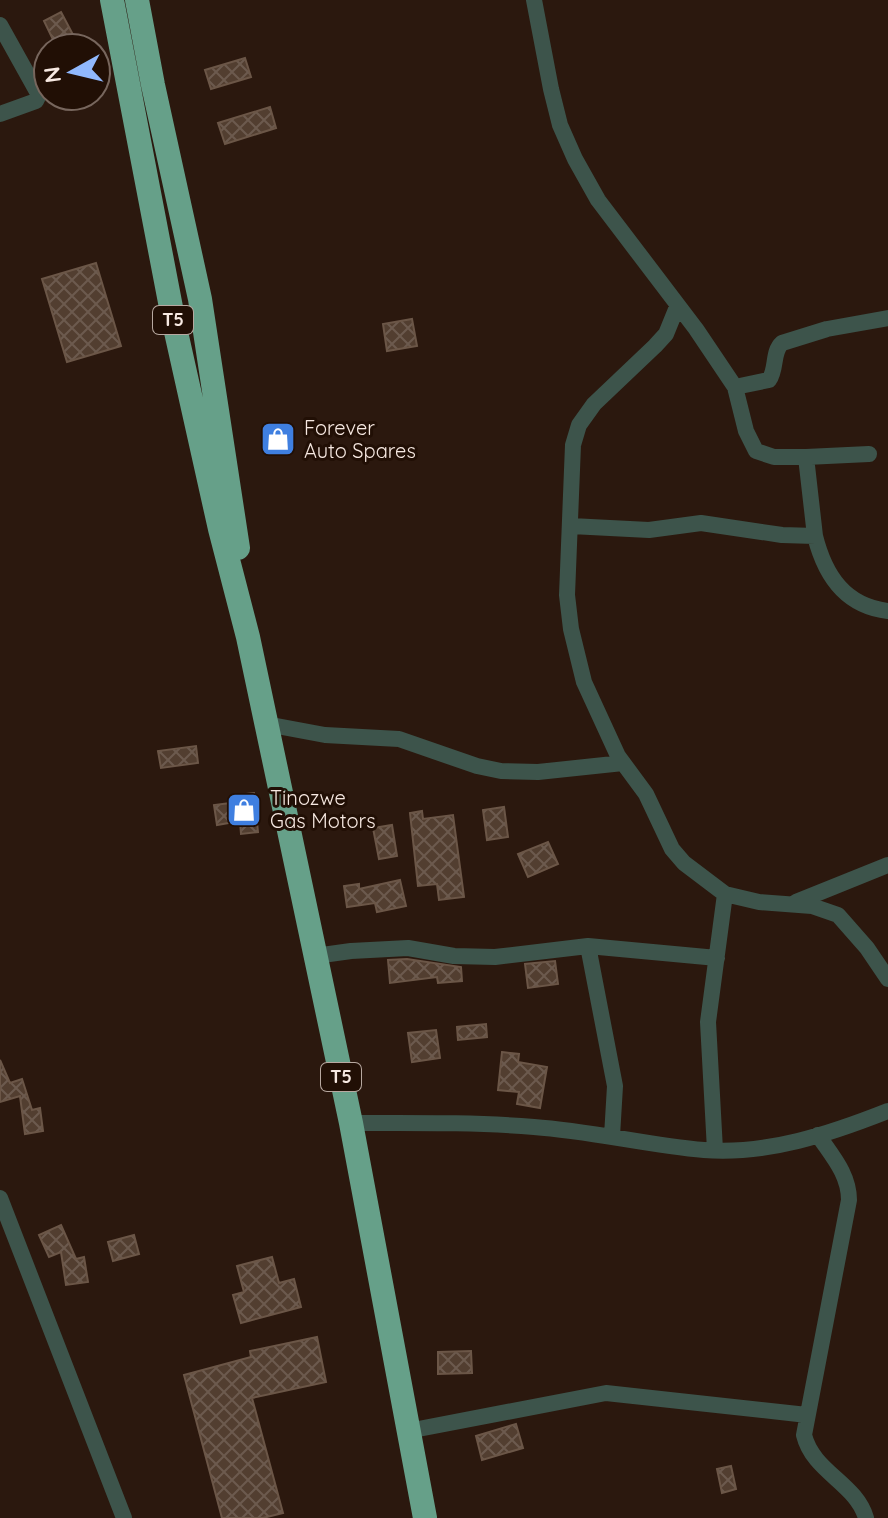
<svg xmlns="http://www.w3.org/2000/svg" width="888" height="1518" font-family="Quicksand,sans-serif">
	<defs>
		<pattern id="building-cross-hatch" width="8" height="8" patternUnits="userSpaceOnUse" patternTransform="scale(2)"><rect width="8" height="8" fill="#523e30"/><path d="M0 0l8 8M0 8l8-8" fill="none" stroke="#6c5a4e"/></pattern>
	</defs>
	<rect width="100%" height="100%" fill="#2b180e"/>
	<path fill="url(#building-cross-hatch)" stroke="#6b5647" stroke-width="2" d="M61 12 80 48H57L44 21Z
		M245 58 251 77 211 89 205 70Z
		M270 107 276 128 225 144 218 123Z
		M96 263 121 346 67 362 42 279Z
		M412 319 417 346 387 351 383 324Z
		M196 746 198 763 161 768 158 751Z
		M254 793 258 832 241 834 240 821 217 825 214 805 238 802V795Z
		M504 807 508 837 487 840 483 810Z
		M422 811 423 819 453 815 464 897 439 900 437 884 418 886 410 813Z
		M392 825 397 856 379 859 373 828Z
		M548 842 558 864 528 877 518 854Z
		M400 880 406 906 377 912 375 903 347 907 344 886 359 884V889Z
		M407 959 461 967 462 981 438 983 437 977 390 983 388 960Z
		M555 961 558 984 528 988 525 964Z
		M486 1024 487 1037 458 1040 457 1027Z
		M436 1030 440 1058 412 1062 408 1033Z
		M502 1052 519 1054 518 1062 547 1067 540 1108 517 1104 519 1092 498 1090Z
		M0 1060 10 1083 22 1079 32 1110 40 1108 43 1131 25 1134 20 1096 0 1102Z
		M61 1225 76 1259 84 1257 88 1282 66 1285 61 1252 49 1257 39 1235Z
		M134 1235 139 1254 113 1261 108 1242Z
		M272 1257 279 1283 294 1279 301 1307 241 1323 233 1295 244 1292 237 1266Z
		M317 1337 326 1382 252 1398 283 1513 263 1518H222L184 1375 251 1357 250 1351Z
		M471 1351 472 1373 438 1374V1352Z
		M516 1424 523 1448 482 1460 476 1436Z
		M731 1466 736 1489 722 1493 717 1469Z"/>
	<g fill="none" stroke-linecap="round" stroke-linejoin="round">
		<path stroke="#3d544b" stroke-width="16" d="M534 0 551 89 560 125 575 159 598 200 696 329 735 387 746 431 756 451 774 457H806L815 536 782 535 701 523 649 530 571 526
			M0 25 39 95 36 101 0 114
			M677 307 666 334 655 346 594 404 579 425 573 445 567 595 571 629 584 682 618 756 646 794 672 849 684 863 725 894 759 902 812 906 838 915 867 948 888 979
			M735 387 769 380C777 369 772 352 782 343L827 329 888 318
			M806 457 869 454
			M815 536C825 576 845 606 888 611
			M266 724 325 735 399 739 477 766 501 771 538 772 623 763
			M796 902 888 865
			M588 946 615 1086 612 1136
			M315 956 351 951 408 948 454 956 495 957 588 946 717 958
			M351 1123C412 1123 473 1122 534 1127 591 1131 647 1145 704 1150 767 1155 830 1134 888 1111
			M818 1135C832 1156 849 1174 849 1200L804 1435C813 1472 856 1483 866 1518
			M715 1150 708 1022 725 894
			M0 1198 124 1518
			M408 1431 606 1393 807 1415"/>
		<path stroke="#66a089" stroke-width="24" d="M112 0 174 323 220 529 248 637 351 1123 425 1518
			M137 0 153 85 200 299 238 548"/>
	</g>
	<defs>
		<g id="shop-square" transform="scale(1.8)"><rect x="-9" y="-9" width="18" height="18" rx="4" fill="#3f7fe0" stroke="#210f05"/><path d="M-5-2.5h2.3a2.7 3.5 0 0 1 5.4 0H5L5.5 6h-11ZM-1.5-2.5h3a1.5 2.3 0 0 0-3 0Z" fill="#fff"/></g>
	</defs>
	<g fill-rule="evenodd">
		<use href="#shop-square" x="278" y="439"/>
		<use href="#shop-square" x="244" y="810"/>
	</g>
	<g text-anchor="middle" stroke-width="6" stroke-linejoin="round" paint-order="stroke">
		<g fill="#210f05" stroke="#b7a8a0" stroke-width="2">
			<rect x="153" y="306" width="40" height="28" rx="6"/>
			<rect x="321" y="1063" width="40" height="28" rx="6"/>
		</g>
		<g font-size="18" font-weight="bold" fill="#f7e9e2">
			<text x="173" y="326">T5</text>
			<text x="341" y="1083">T5</text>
		</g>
		<g font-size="20" fill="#f7e9e2" stroke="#210f05" text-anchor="start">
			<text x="304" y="435">Forever<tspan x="304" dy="23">Auto Spares</tspan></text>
			<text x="270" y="805">Tinozwe<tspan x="270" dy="23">Gas Motors</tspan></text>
		</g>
	</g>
	<g transform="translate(72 72) rotate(262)"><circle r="38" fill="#210f05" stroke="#77665d" stroke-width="2"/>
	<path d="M0-6L14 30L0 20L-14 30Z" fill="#90b8fd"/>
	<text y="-12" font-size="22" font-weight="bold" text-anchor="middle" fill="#f7e9e2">N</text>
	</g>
</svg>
